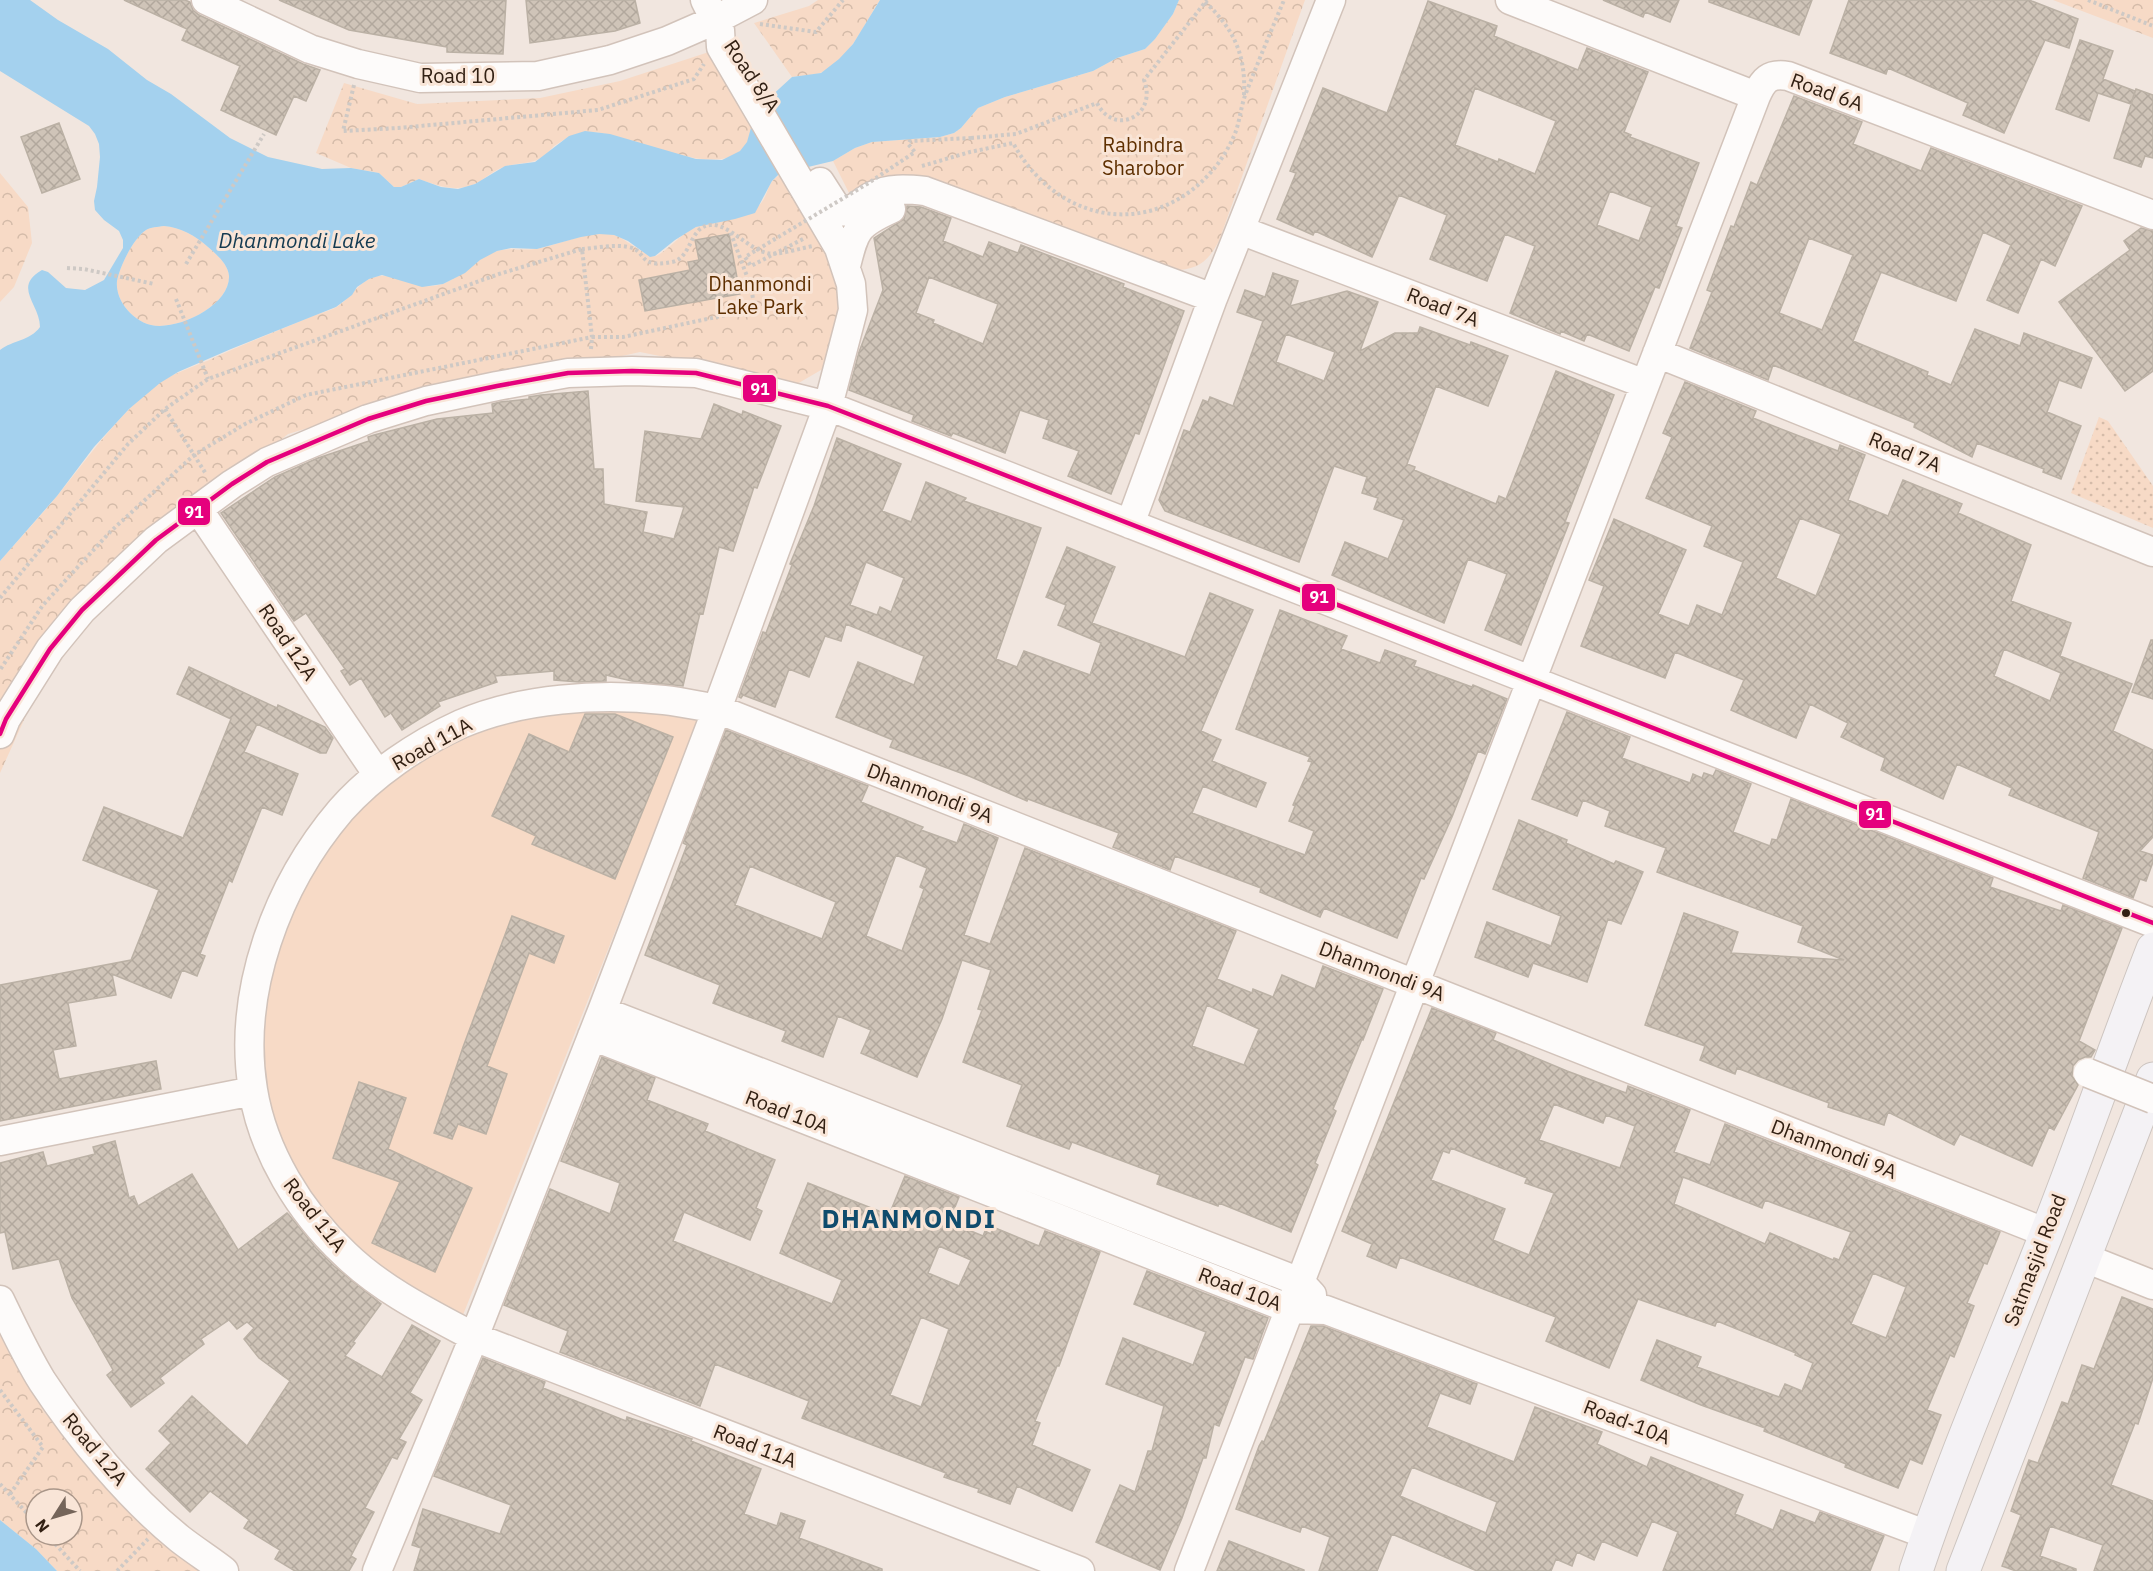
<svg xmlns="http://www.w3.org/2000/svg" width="2153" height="1571" font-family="'IBM Plex Sans',sans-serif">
	<defs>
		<pattern id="grass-dots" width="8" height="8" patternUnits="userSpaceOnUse" patternTransform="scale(1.5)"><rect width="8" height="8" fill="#f7dac6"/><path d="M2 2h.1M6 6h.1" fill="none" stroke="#d4bba9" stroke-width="1.8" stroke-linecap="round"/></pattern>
		<pattern id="park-crowns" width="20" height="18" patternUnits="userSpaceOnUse" patternTransform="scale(1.5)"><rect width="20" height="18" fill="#f7dac6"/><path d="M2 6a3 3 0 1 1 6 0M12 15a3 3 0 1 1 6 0" fill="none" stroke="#d4bba9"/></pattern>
		<pattern id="building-cross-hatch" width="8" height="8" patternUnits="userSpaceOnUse" patternTransform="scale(1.5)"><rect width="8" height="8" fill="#cfc4b8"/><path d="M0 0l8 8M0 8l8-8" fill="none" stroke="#b2a89d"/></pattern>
	</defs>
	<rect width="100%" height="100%" fill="#f1e6df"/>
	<path fill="url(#grass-dots)" d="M2099 417 2108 421 2153 486V528L2071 493Z"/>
	<path fill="url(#park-crowns)" fill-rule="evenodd" d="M818 0H880C865 22 848 63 820 73 812 76 801 75 792 77L754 23 809 6Z
		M1179 0H1305L1219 241C1207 264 1195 271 1169 270L901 177C879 177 868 182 849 193L833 161 855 148 872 142 940 137 954 133 961 128 978 108 1005 97 1093 71 1117 58 1145 49 1155 39 1173 14Z
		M2053 0H2153V38Z
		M712 51 754 121C752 128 750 136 747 143 721 187 626 129 587 132 578 132 560 141 553 147 550 150 547 154 544 156 532 165 517 162 504 167 494 170 486 178 477 183 457 193 438 186 419 179L401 187H394L379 173 351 168 316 153 344 83 417 104 540 98 620 81Z
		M791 170 837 255 844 323 833 363 797 384 640 352 341 418 288 434 197 508 97 614 43 678 0 773V561C19 539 39 518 57 496 89 457 118 414 159 383 174 373 190 368 207 361 240 346 274 332 308 318 317 314 326 312 335 308 349 300 356 285 371 278 395 268 413 295 445 283 465 275 479 256 497 251 510 247 522 251 535 249 561 245 588 229 614 235 625 238 648 259 656 256 668 251 680 234 694 228 715 218 737 223 757 207 773 194 761 180 791 170Z
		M0 173 28 207 32 243 14 287 0 302Z
		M164 226C180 227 196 236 208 247 217 255 228 264 229 276 230 306 177 331 151 325 141 323 131 315 125 307 120 300 116 291 117 281 120 266 133 239 146 230 151 227 157 227 164 226Z
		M0 1330 44 1412 127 1504 210 1571H57L36 1549 0 1520ZM36 1499H72V1535H36Z"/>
	<path fill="#f7dac6" d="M534 709 703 710 461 1320 355 1254 294 1179 265 1108 258 1046 272 954 331 831 434 747Z"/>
	<path fill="#a4d1ee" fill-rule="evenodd" d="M0 0H30L58 20 108 49 147 80 171 94 230 138 268 157 322 169 351 168 379 173 394 187H401L419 179 441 187 458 189 475 184 505 166 535 162 569 136 585 131 610 134 696 159 722 160 740 151 747 142 756 110 792 77 821 73 839 59 853 44 880 0H1179L1173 14 1155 39 1145 49 1117 58 1093 71 1005 97 978 108 961 128 954 133 940 137 872 142 855 148 833 161 779 174 772 181 755 213 735 219 696 227 675 240 655 256 650 257 628 241 614 235 599 234 581 237 537 249 511 248 497 251 480 260 465 273 443 284 422 287 382 275 369 279 357 287 352 295 336 307 231 349 178 372 160 383 129 409 94 447 57 496 0 561V350C13 340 30 341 40 327 40 304 12 287 42 270L48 272 66 288 85 290 104 280 123 248V240L119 231 104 220 95 210 94 201 97 187 100 157 99 144 95 134 89 126 76 118 0 71ZM164 226C180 227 196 236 208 247 217 255 228 264 229 276 230 306 177 331 151 325 141 323 131 315 125 307 120 300 116 291 117 281 120 266 133 239 146 230 151 227 157 227 164 226Z
		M0 1520 36 1549 57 1571H0Z"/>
	<path fill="url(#building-cross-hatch)" stroke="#bbb1a5" stroke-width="1.5" fill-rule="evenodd" d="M124 0H185L190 2 193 10 199 15 303 64 320 70 306 101 294 96 276 135 221 110 240 66 182 40 187 29Z
		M279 0H506L503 54 447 52V47L349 30Z
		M526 0H635L640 23 615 31 530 43Z
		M1603 0H1679L1670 22 1645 12 1643 17Z
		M1709 0H1812L1799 35 1709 2Z
		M1849 0H2029L2078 19 2069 48 2045 40 2004 133 1963 115 1968 103 1888 68 1886 74 1830 53Z
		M1428 1 1497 26 1494 36 1578 70 1587 48 1648 72 1624 132 1631 135 1630 137 1699 163 1676 226 1682 228 1659 288 1655 287 1629 351 1587 334 1584 341 1561 331 1560 334 1510 313 1535 246 1505 234 1487 281 1430 259 1447 215 1399 195 1372 257 1315 231 1313 235 1277 219 1296 173 1290 171 1323 88 1387 113ZM1475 88 1556 121 1535 174 1499 159 1498 162 1455 145ZM1610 191 1652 207 1639 241 1597 225Z
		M2080 40 2113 51 2103 79 2135 91 2131 104 2098 93 2089 121 2056 109Z
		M2136 89 2153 95V158L2145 156 2141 167 2114 158Z
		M1794 96 1862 122 1853 144 1921 171 1931 148 2082 206 2055 266 2041 259 2018 313 1987 300 2011 245 1983 232 1956 301 1881 272 1853 341 1928 372 1927 375 1951 385 1975 329 2020 346 2024 333 2092 358 2081 388 2059 380 2047 412 2081 426 2061 479 2043 472 2044 469 1977 443 1972 457 1914 427 1915 423 1773 365 1768 380 1690 348 1712 292 1707 290 1731 226 1734 227 1751 182 1757 185ZM1809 238 1853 255 1822 330 1779 313Z
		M59 123 80 179 42 193 21 137Z
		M907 206 921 207 951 218 943 241 983 257 989 242 1018 253 1021 245 1124 284 1123 287 1184 311 1139 434 1135 433 1111 494 1068 476 1079 451 1043 438 1049 420 1020 410 1005 453 953 433 951 436 912 421 914 415 849 390 859 352 883 290 874 238 904 219ZM929 277 998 304 983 344 933 323 934 320 916 313Z
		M2141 228 2153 231V371L2125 391 2059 302 2130 250 2124 241Z
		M729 234 740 294 645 311 639 280 690 270 688 262 699 260 695 240Z
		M1273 273 1298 281 1290 306 1347 291 1378 302 1360 351 1395 333H1418L1420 327 1470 345 1471 342 1508 356 1488 406 1436 386 1407 464 1415 467 1414 470 1496 504 1499 496 1506 499 1556 371 1614 395 1565 522 1569 523 1521 645 1485 630 1507 574 1468 559 1444 623 1332 575 1345 542 1388 559 1404 520 1374 509 1378 498 1362 493 1367 477 1334 466 1299 562 1165 511 1159 500 1184 430 1190 432 1203 400 1208 402 1210 397 1233 406 1263 321 1237 312 1245 290 1265 297ZM1286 334 1335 352 1324 381 1276 362Z
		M1685 382 1756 411 1753 418 1838 451 1840 445 1865 455 1848 500 1888 516 1903 480 1962 504 1958 513 2031 545 2011 601 2071 623 2060 656 2132 684 2113 731 2153 750V837L2140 851 2153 855V862L2146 881 2140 879 2133 898 2083 878 2099 832 2009 795 2012 788 1957 764 1943 799 1881 770 1885 758 1841 737 1848 723 1810 704 1796 738 1731 710 1744 680 1675 652 1665 678 1581 646 1604 586 1589 580 1614 519 1686 550 1658 614 1689 626 1697 605 1722 615 1743 562 1704 546 1712 526 1646 498 1672 437 1663 433ZM1800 518 1841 534 1816 596 1776 578ZM2004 649 2061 673 2050 701 1994 676Z
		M588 391 594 469H603L604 504 647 512 643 532 674 539 684 507 636 501 645 431 701 439 714 404 742 415 743 411 781 426 757 488 754 487 733 551 719 547 703 614 700 613 683 686 632 681 606 675V681L579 682 554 680V671L495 676 497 682 438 702 440 706 402 730 391 713 385 717 361 678 350 685 341 671 345 669 306 613 294 621 221 513 275 477 318 458 369 441 368 437 374 435 437 419 493 413 492 404 500 402 529 399V397L541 395Z
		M837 438 901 464 882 511 911 522 926 482 966 498 964 501 1041 528 996 659 1017 667 1024 651 1090 675 1101 643 1058 625 1066 605 1046 597 1067 547 1115 567 1092 623 1185 657 1210 593 1253 610 1201 731 1221 740 1212 761 1266 783 1256 807 1203 786 1192 813 1305 855 1314 831 1289 821 1295 806 1293 805 1312 762 1308 761 1310 757 1236 729 1280 610 1347 636 1341 649 1380 663 1385 650 1416 661 1414 666 1472 687 1473 685 1507 699 1485 754 1478 751 1452 817 1424 879 1421 878 1397 938 1324 908 1320 917 1260 892 1261 888 1175 856 1170 870 1113 847 1119 833 1028 799 1027 801 969 776 890 747 893 740 836 717 858 662 914 685 924 656 846 624 841 641 825 636 809 677 789 669 775 707 743 695 741 698 739 697 763 632 766 633 792 565 790 564 814 506ZM866 562 904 578 891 612 880 607 877 615 850 605Z
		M2151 640H2153V699L2132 692Z
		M189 667 277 708 278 705 325 727 333 738 326 753H320L257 724 244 752 298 774 282 815 262 807 232 882 229 880 200 954 205 956 197 976 182 970 171 998 112 974 116 995 68 1003 76 1046 53 1050 59 1079 156 1061 161 1089 0 1121V985L131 960 159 890 83 860 104 807 183 838 231 719 177 694Z
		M1567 712 1630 737 1622 758 1690 783 1693 774 1702 778 1704 773 1713 776 1716 770 1751 784 1733 832 1770 846 1772 839 1777 840 1791 799 1993 878 1990 887 2061 911 2063 905 2122 928 2079 1041 2095 1050 2091 1057H2085L2078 1060 2073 1066 2072 1076 2078 1085 2054 1130 2049 1127 2032 1166 1960 1134 1954 1145 1888 1112 1884 1125 1828 1107 1829 1103 1737 1068 1735 1074 1700 1060 1705 1046 1645 1025 1684 913 1738 932 1731 953 1844 960 1798 942 1803 926 1657 872 1666 848 1605 826 1610 811 1583 800 1577 816 1532 799Z
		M585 714H615L673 737 615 879 532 844 536 836 492 816 529 734 569 752Z
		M726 730 868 786 861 802 923 827 921 830 957 843 964 824 998 838 964 935 990 944 1025 848 1236 931 1217 979 1252 993 1253 989 1273 997 1282 975 1315 989 1323 966 1383 989 1363 1040 1362 1039 1333 1109 1336 1111 1315 1163 1318 1165 1291 1232 1219 1203 1218 1206 1157 1184 1160 1175 1072 1142 1069 1149 1007 1126 1022 1085 963 1062 982 1010 978 1009 991 970 962 960 942 1019 917 1077 861 1053 871 1030 838 1016 823 1057 782 1041 786 1031 713 1003 720 985 645 955 687 845 683 843ZM896 855 927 868 920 887 924 889 902 951 866 936ZM750 866 836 902 822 939 735 905ZM1207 1005 1259 1029 1244 1065 1192 1046Z
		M1519 820 1567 840 1566 843 1614 864 1616 861 1643 872 1621 924 1608 919 1587 982 1533 963 1528 977 1475 957 1487 922 1551 946 1561 916 1493 889Z
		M512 916 564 936 554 963 529 953 487 1066 507 1074 486 1134 458 1124 452 1139 434 1133 463 1047Z
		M1432 1008 1496 1033 1493 1040 1567 1071 1626 1093 1628 1086 1690 1110 1674 1152 1710 1165 1725 1124 2000 1232 1987 1264 1984 1263 1967 1303 1974 1306 1954 1357 1950 1355 1927 1410 1941 1415 1922 1464 1910 1459 1898 1488 1845 1467 1846 1464 1764 1431 1765 1428 1701 1405 1641 1380 1657 1340 1701 1357 1697 1367 1779 1397 1785 1384 1802 1391 1813 1363 1795 1355 1796 1353 1717 1321 1715 1326 1638 1299 1609 1368 1546 1341 1556 1317 1400 1257 1396 1268 1367 1256 1372 1244 1342 1231ZM1554 1104 1603 1123 1606 1115 1635 1126 1620 1168 1539 1140ZM1451 1148 1527 1178 1525 1183 1554 1193 1529 1255 1493 1240 1505 1209 1431 1180 1443 1151 1449 1153ZM1683 1177 1762 1208 1765 1200 1851 1232 1839 1260 1834 1258 1833 1260 1770 1233 1765 1244 1674 1204ZM1873 1273 1906 1287 1886 1338 1851 1324Z
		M602 1057 655 1078 647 1100 708 1124 705 1131 775 1160 756 1208 762 1211 750 1240 684 1212 673 1241 832 1304 842 1280 780 1253 808 1183 889 1215 905 1176 959 1197 949 1222 983 1236 985 1231 991 1234 993 1227 1039 1246 1045 1231 1100 1252 1059 1366H1057L1035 1421 1040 1423 1032 1445 1090 1470 1072 1511 1017 1486 1010 1504 978 1492 979 1489 944 1477 946 1473 802 1418 809 1401 715 1364 700 1406 560 1352 568 1331 504 1305 550 1189 610 1214 620 1183 561 1161ZM939 1246 971 1260 959 1286 928 1273ZM921 1317 949 1329 921 1407 890 1395Z
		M359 1082 406 1098 388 1149 472 1188 435 1272 372 1243 400 1182 333 1158Z
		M115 1141 129 1198 134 1196 138 1206 192 1174 238 1250 287 1213 289 1215 316 1248 334 1266 381 1304 353 1342 355 1343 345 1356 382 1377 412 1325 440 1341 410 1393 422 1400 399 1439 406 1442 397 1459 392 1457 365 1508 374 1512 351 1556 356 1559 349 1571H295L275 1559 280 1550 244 1528 249 1520 210 1491 190 1512 146 1469 171 1443 159 1431 192 1396 247 1446 290 1381 259 1358 244 1339 254 1328 247 1322 237 1329 229 1320 201 1339 204 1344 160 1378 164 1383 131 1407 107 1375 113 1370 72 1298 59 1259 13 1269 5 1232 0 1233V1163L43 1152 47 1166 95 1154 93 1147Z
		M1147 1271 1268 1318 1253 1359 1245 1357 1219 1426 1214 1424 1206 1458H1203L1182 1518 1160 1570 1096 1542 1120 1485 1135 1492 1148 1451H1152L1164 1406 1106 1384 1123 1338 1193 1365 1206 1332 1134 1304Z
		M2122 1297 2153 1309V1378L2138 1424 2135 1423 2111 1485 2153 1501V1571H2094L2103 1545 2050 1526 2040 1556 2076 1569V1571H2016L2002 1566 2021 1515 2011 1511 2029 1460 2038 1463 2062 1402 2068 1404 2082 1365 2094 1369Z
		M1311 1326H1323L1477 1384 1470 1404 1440 1393 1427 1427 1514 1462 1535 1407 1602 1432 1597 1444 1647 1467 1651 1457 1743 1495 1735 1514 1773 1530 1781 1510 1815 1523 1820 1512 1884 1536 1870 1571H1663L1678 1532 1652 1521 1637 1556 1602 1541 1594 1560 1577 1552 1572 1566 1556 1559 1551 1571H1477L1392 1534 1377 1571H1319L1330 1537 1302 1526 1300 1532 1236 1509 1259 1446 1262 1441 1264 1442ZM1412 1467 1497 1502 1486 1533 1400 1496Z
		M483 1358 545 1382 543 1388 626 1421 627 1417 692 1439 691 1441 761 1469 744 1514 777 1526 781 1513 805 1521 799 1538 882 1569V1571H414L421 1548 412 1545 423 1509 500 1534 511 1505 434 1476Z
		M1229 1541 1304 1570V1571H1217Z"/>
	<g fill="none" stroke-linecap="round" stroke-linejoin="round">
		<g stroke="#d2c3ba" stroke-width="31">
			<path id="minor" d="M206 0 310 49 358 64 420 78 538 76 610 60 667 41 715 20 753 0
				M1510 0 1756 96C1763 80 1769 73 1788 76L2153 215
				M820 182 838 210C851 216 861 201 872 196 889 188 906 189 925 191L1213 298
				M1240 230 1645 384
				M846 266C855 230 856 225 891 209
				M1657 353 2153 552
				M198 509 378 775
				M1130 524 1213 298 1331 0
				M0 734 6 719 50 649 82 610 156 540 232 484 267 462 368 419 426 401 497 386 568 373 632 371 696 373 828 406 2153 923
				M602 1011 1300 1282 1312 1295
				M592 1036 1290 1309 1326 1310 1928 1535
				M0 1141 253 1091
				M2085 1258 2153 1285
				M0 1300C13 1327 26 1355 42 1381 79 1437 128 1497 180 1539 194 1550 210 1560 224 1571
				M377 1571 474 1337 602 1011 717 709 828 406 853 310 851 284 839 248 721 47 720 30 705 0
				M1080 1571 474 1337C429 1313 382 1290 345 1254 300 1212 263 1152 253 1090 237 992 277 885 341 810 373 774 417 744 461 724 521 698 600 693 664 700 682 702 699 706 717 709L2047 1233
				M1189 1571 1756 96"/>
		</g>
		<g stroke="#cdc5c0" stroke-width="35">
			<path id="major" d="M1916 1571C1954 1457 2002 1347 2046 1235 2083 1141 2116 1044 2153 949
				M1963 1571 2153 1079"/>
		</g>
		<path stroke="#cec9c5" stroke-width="4" stroke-dasharray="3 3" stroke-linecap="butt" d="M2088 0 2153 26
			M1205 2C1234 29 1246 55 1244 95
			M760 24 816 32 843 0
			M354 85 343 131 398 128 598 110 694 79 704 64
			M971 138 1016 134 1097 103C1114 137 1158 116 1144 80L1207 0
			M922 166 970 152 1013 143C1033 179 1064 206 1105 213 1160 222 1211 187 1233 138 1240 124 1240 108 1246 93 1258 62 1271 31 1284 0
			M582 249C596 248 614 244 628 247 648 250 636 269 672 262 692 258 689 227 710 225 728 223 748 249 767 253 777 256 801 248 813 246
			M186 264 264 134
			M67 268 84 269 154 284
			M176 299 208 379
			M591 349 592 337H623L749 310 754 304 751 287 730 231
			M165 409 206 474
			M0 598 128 444 165 409 208 379 499 274 582 249 592 337 306 395 245 424 194 455 110 532 43 605 0 670
			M0 1390 43 1447 10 1494
			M0 1484 36 1523
			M47 1535 80 1571
			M117 1571 148 1539"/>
		<use href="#minor" stroke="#fdfbfa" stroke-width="28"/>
		<use href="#major" stroke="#f4f2f5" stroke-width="33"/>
		<g stroke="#d2c3ba" stroke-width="31" stroke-linecap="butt">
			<path id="minor-bridge" d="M2088 1073 2153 1099"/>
		</g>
		<path stroke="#cec9c5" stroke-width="4" stroke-dasharray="3 3" stroke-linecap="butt" d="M803 239 751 266 745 257 867 184 915 152 908 144 910 141 971 138"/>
		<use href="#minor-bridge" stroke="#fdfbfa" stroke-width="28"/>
		<g stroke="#f9e5d7" stroke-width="9">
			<path id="bus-1" d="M0 734 6 719 50 649 82 610 156 540 232 484 267 462 368 419 426 401 497 386 568 373 632 371 696 373 828 406 2153 923"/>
		</g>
		<use href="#bus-1" stroke="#e5007d" stroke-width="4.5"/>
	</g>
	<circle fill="#322013" stroke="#f9e5d7" stroke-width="2" cx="2126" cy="913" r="5"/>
	<g text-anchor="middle" stroke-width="6" stroke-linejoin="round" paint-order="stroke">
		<g font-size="20" fill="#322013" stroke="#f9e5d7">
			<text x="458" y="83">Road 10</text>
			<text transform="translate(752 76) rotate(56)" y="7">Road 8/A</text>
			<text transform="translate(1827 92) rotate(20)" y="7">Road 6A</text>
			<text transform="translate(1443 307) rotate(21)" y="7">Road 7A</text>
			<text transform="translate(1905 452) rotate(22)" y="7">Road 7A</text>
			<text transform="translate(288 642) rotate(56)" y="7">Road 12A</text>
			<text transform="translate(432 744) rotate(-29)" y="7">Road 11A</text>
			<text transform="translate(930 793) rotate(21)" y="7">Dhanmondi 9A</text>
			<text transform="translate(1382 971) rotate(21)" y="7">Dhanmondi 9A</text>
			<text transform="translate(787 1112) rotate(21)" y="7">Road 10A</text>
			<text transform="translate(1834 1149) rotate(21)" y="7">Dhanmondi 9A</text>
			<text transform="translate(315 1215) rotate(52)" y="7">Road 11A</text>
			<text transform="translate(2035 1260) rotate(-69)" y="7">Satmasjid Road</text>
			<text transform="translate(1240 1289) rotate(21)" y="7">Road 10A</text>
			<text transform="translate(1627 1422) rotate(21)" y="7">Road-10A</text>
			<text transform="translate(755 1446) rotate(21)" y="7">Road 11A</text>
			<text transform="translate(95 1449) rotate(50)" y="7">Road 12A</text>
		</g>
		<g font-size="20" fill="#5e2f00" stroke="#f9e5d7">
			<text x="1143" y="152">Rabindra<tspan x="1143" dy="23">Sharobor</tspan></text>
			<text x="760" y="291">Dhanmondi<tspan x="760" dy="23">Lake Park</tspan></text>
		</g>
		<g font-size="21" font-style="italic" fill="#133a51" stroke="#f9e5d7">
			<text x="297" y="248">Dhanmondi Lake</text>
		</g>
		<g font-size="26" font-weight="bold" letter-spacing="1.5" fill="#104c6d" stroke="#f9e5d7">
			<text x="909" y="1228">DHANMONDI</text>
		</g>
	</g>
	<g stroke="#f9e5d7" stroke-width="2">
		<rect x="742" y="374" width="35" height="29" rx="6" fill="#e5007d"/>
		<rect x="177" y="497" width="34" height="29" rx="6" fill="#e5007d"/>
		<rect x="1301" y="583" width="35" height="29" rx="6" fill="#e5007d"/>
		<rect x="1858" y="800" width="34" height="29" rx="6" fill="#e5007d"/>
	</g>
	<g font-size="16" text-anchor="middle" font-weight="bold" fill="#fff">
		<text x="760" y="395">91</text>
		<text x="194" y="518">91</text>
		<text x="1319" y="603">91</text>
		<text x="1875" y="820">91</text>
	</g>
	<g transform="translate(54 1517) rotate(233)"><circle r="28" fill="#f9e5d7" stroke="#a99689" stroke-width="1.5"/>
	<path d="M0-4.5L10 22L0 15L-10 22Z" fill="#75655a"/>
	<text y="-9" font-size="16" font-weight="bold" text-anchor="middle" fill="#322013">N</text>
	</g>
</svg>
